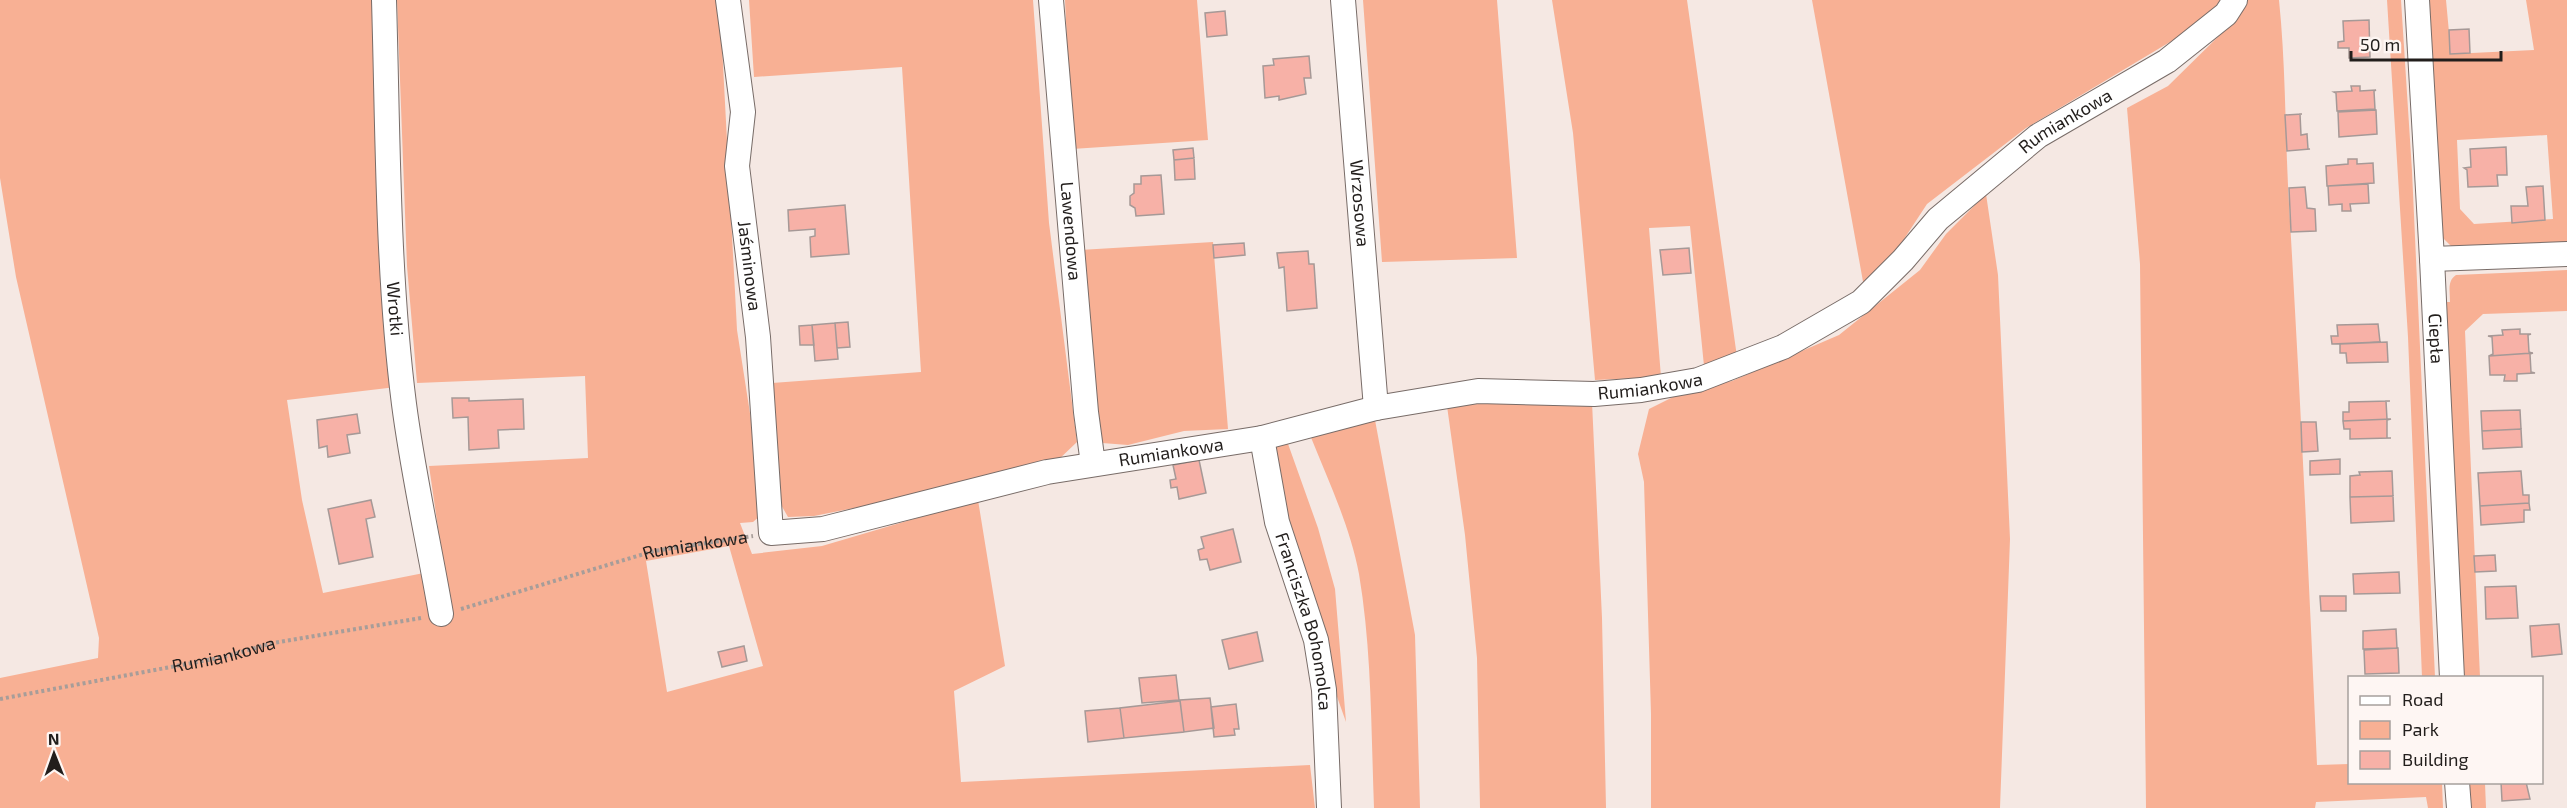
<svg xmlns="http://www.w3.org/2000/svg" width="2567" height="808" font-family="'Exo 2',sans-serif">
	<rect width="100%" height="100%" fill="#f5e8e3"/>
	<path fill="#f8b094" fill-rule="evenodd" d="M0 0H381L396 387 287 400 302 500 323 593 444 569 429 466 588 458 585 376 417 383 407 266 397 0H716L721 27 737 330 759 471 761 515 753 522 740 523 752 554 822 546 978 500 1005 666 954 691 961 782 1310 765 1315 808H0V678L98 658 99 638 16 277 0 178ZM729 546 763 666 667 692 646 561Z
		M749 0H1033L1049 223 1077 442 1056 462 974 484 814 516 788 517 776 496 772 383 921 372 902 67 754 77Z
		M1065 0H1197L1208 140 1072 149Z
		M1363 0H1497L1517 258 1382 262Z
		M1552 0H1687L1737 357 1704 366 1690 226 1649 228 1661 377 1595 380 1573 133Z
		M1812 0H2221L2216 7 2190 30 2026 128 1927 204 1889 262 1864 287Z
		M2248 0H2279C2286 68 2285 136 2289 204 2300 391 2309 577 2317 765L2349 764 2350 782 2442 783 2443 808H2428L2426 797 2316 802 2315 808H2146L2140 264 2127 108 2168 86 2231 24Z
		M2387 0H2401L2412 171 2435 677H2422L2408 337Z
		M2427 0H2446L2451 54 2534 50 2526 0H2567V245L2452 247 2443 238ZM2547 135 2553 219 2474 224 2460 209 2457 140Z
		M1986 194 1998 275 2010 539 2000 808H1651V714L1644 482 1638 454 1649 409 1685 391 1732 381 1839 335 1920 270 1946 234Z
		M1213 242 1228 429 1184 431 1128 445 1102 443 1097 415 1080 250Z
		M2567 270V311L2483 314 2465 331 2480 677H2461L2444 302H2450C2450 291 2447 281 2456 275Z
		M1528 401 1592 402 1602 618 1606 808H1480L1477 658 1465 535 1447 406Z
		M1375 420 1415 635 1420 808H1374C1371 730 1372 651 1359 574 1350 526 1328 480 1310 435Z
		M1287 441 1318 528 1335 589 1346 722 1335 691 1281 499 1273 447Z
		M2467 783H2485L2486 808H2468Z"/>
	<path fill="#f7b1a7" stroke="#a69997" stroke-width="1.5" d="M1225 11 1227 35 1207 37 1205 13Z
		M2369 20 2370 57 2349 58V48H2338V42L2344 41 2343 21Z
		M2469 29 2470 53 2450 54 2449 30Z
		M1309 56 1311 78H1304L1306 94 1279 100V96L1265 98 1263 66 1274 65 1273 59Z
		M2351 86H2360V91L2376 90 2374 91 2375 109 2337 111 2336 93 2334 92 2352 91Z
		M2376 110 2377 134 2339 137 2338 112Z
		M2300 114 2301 135 2307 134 2308 149H2310L2287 151 2285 115 2302 114Z
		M2506 147 2507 175H2497L2498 186 2468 187 2467 170 2464 168 2471 167 2470 149Z
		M1193 148 1194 158 1174 160 1173 150Z
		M1194 158 1195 179 1175 180 1174 160Z
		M2348 159H2357V164L2373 163 2374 183 2327 186 2326 166 2348 164Z
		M1161 175 1164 214 1136 216 1135 208 1130 205V196L1134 193V184H1141V176Z
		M2368 184 2369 203 2350 204 2351 211H2342V204L2329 205 2328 186Z
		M2543 186 2545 220 2512 223 2511 206H2528L2526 187Z
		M2305 187 2307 208 2315 209 2316 231 2291 232 2289 188Z
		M845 205 849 254 811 257 810 237 815 236V229L789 231 788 210Z
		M1244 243 1245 255 1214 258 1213 245Z
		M1689 248 1691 273 1663 275 1660 250Z
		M1308 251 1309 264H1314L1317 308 1287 311 1284 267 1279 268 1277 253Z
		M848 322 850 347 837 348 835 323Z
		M835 323 838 359 815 361 812 325Z
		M2378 324 2380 342 2332 344 2331 336H2338L2337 325Z
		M812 325 814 345H800L799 326Z
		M2520 329V334H2531L2528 335 2529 352 2532 353 2489 356 2493 354 2492 337 2488 336 2503 335 2502 330Z
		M2387 342 2388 362 2347 363 2346 353H2340V344Z
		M2533 353 2530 354 2531 372 2535 373 2517 374V381H2504L2505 375H2490L2489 356Z
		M452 398H469V401L523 399 524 429 498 430 499 448 469 450 468 417 453 418Z
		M2386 401 2387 419H2391L2343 421V412H2349V402L2390 401Z
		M2520 410 2521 429 2482 431 2481 411Z
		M357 414 360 433 347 435 350 453 328 457 327 446 319 448 317 420Z
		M2387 420V438H2391L2350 439V429H2344L2343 421 2391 419Z
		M2301 422H2316L2318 451 2302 452Z
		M2521 429 2522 447 2483 449 2482 431Z
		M2340 459V474L2310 475V461Z
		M1199 460 1206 493 1179 499 1177 487 1171 488 1170 480 1176 479 1173 465Z
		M2392 471 2393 496 2350 497V476L2360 475 2359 472Z
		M2521 471 2523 495H2529V503L2480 506 2478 473Z
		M2393 496 2394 521 2351 523 2350 497Z
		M371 500 375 517 366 519 373 557 339 564 328 509Z
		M2529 503 2530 510H2524V522L2481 525 2480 506Z
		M1233 529 1241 562 1210 570 1207 559 1200 560 1198 550 1204 548 1201 537Z
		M2495 555 2496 571 2475 572 2474 556Z
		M2399 572 2400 593 2354 594 2353 574Z
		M2516 586 2518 618 2486 619 2485 587Z
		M2320 596H2346V611H2321Z
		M2559 624 2562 654 2532 657 2530 626Z
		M2396 629 2397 648 2363 649V631Z
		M1257 632 1263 661 1229 669 1222 640Z
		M744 646 747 661 722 667 718 652Z
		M2398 648 2399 673 2365 674 2364 650Z
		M1176 675 1179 700 1142 703 1139 678Z
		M1210 698 1214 728 1184 732 1180 700Z
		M1180 701 1184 732 1124 738 1120 708Z
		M1236 704 1239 729H1234L1235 735 1214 737 1211 707Z
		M1120 708 1124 738 1088 742 1085 711Z
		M2501 782H2526L2530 799 2502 801Z"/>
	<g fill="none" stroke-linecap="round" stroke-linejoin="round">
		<g stroke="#786c68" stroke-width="26">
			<g id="minor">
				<path id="s3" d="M384 0C388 134 387 270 404 404 413 474 429 544 441 614"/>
				<path id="s4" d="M728 0 743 112 737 166 758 337 771 533 823 529 1047 472 1262 438 1376 408 1478 391 1594 394 1641 390 1698 380 1783 347 1861 302 1903 260 1938 219 2038 136 2167 61 2226 14 2235 0"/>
				<path id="s5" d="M1051 0 1086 412 1093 464"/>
				<path id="s6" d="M1343 0 1376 408"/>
				<path id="s7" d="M2417 0 2432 259 2452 678"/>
				<path d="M2432 259 2567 254"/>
				<path id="s8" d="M1262 438 1277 522 1316 640 1324 690 1329 808"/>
				<path d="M2457 782 2459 808"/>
			</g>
		</g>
		<g stroke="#a79d99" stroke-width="4" stroke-dasharray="3 3" stroke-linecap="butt">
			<path id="s1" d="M461 609 654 551 753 536"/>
			<path id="s2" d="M0 699 224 657 273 643 421 618"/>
		</g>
		<use href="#minor" stroke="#fff" stroke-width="24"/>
	</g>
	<g text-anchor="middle" stroke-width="5" stroke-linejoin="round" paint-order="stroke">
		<g font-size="18" fill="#221e1c" stroke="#fef6f3">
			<text dy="6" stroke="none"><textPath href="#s4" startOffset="1935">Rumiankowa</textPath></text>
			<text dy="6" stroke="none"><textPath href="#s6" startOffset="204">Wrzosowa</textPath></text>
			<text dy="6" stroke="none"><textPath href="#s5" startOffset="232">Lawendowa</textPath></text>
			<text dy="6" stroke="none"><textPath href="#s4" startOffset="268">Jaśminowa</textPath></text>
			<text dy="6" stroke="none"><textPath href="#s3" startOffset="309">Wrotki</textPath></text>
			<text dy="6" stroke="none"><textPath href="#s7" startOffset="339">Ciepła</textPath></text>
			<text dy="6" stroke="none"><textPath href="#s4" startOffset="1431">Rumiankowa</textPath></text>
			<text dy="6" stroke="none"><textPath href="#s4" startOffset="945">Rumiankowa</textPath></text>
			<text dy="6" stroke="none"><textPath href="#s1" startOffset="243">Rumiankowa</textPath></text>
			<text dy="6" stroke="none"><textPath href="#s8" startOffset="189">Franciszka Bohomolca</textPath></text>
			<text dy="6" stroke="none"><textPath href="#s2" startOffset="228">Rumiankowa</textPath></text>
		</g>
	</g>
	<rect x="2348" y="676" width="195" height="108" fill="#fef6f3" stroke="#a6a09d" stroke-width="1.5"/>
	<rect x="2360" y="696" width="30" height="9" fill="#ffffff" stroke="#a6a09d" stroke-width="1.5"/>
	<text x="2402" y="706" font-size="18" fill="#221e1c">Road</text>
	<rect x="2360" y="721" width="30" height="18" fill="#f8b094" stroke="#a6a09d" stroke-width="1.5"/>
	<text x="2402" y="736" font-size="18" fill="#221e1c">Park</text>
	<rect x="2360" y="751" width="30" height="18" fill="#f7b1a7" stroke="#a6a09d" stroke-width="1.5"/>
	<text x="2402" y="766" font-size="18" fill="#221e1c">Building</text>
	<g transform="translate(54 754) rotate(359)" stroke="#fef6f3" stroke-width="4.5" paint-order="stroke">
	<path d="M0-4.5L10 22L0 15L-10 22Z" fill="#221e1c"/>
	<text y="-9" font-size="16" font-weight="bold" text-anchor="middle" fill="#221e1c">N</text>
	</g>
	<path d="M2351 51v9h150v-9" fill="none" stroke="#221e1c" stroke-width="3"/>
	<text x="2360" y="51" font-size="18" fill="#221e1c" stroke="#fef6f3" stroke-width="4.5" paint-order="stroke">50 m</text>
</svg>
